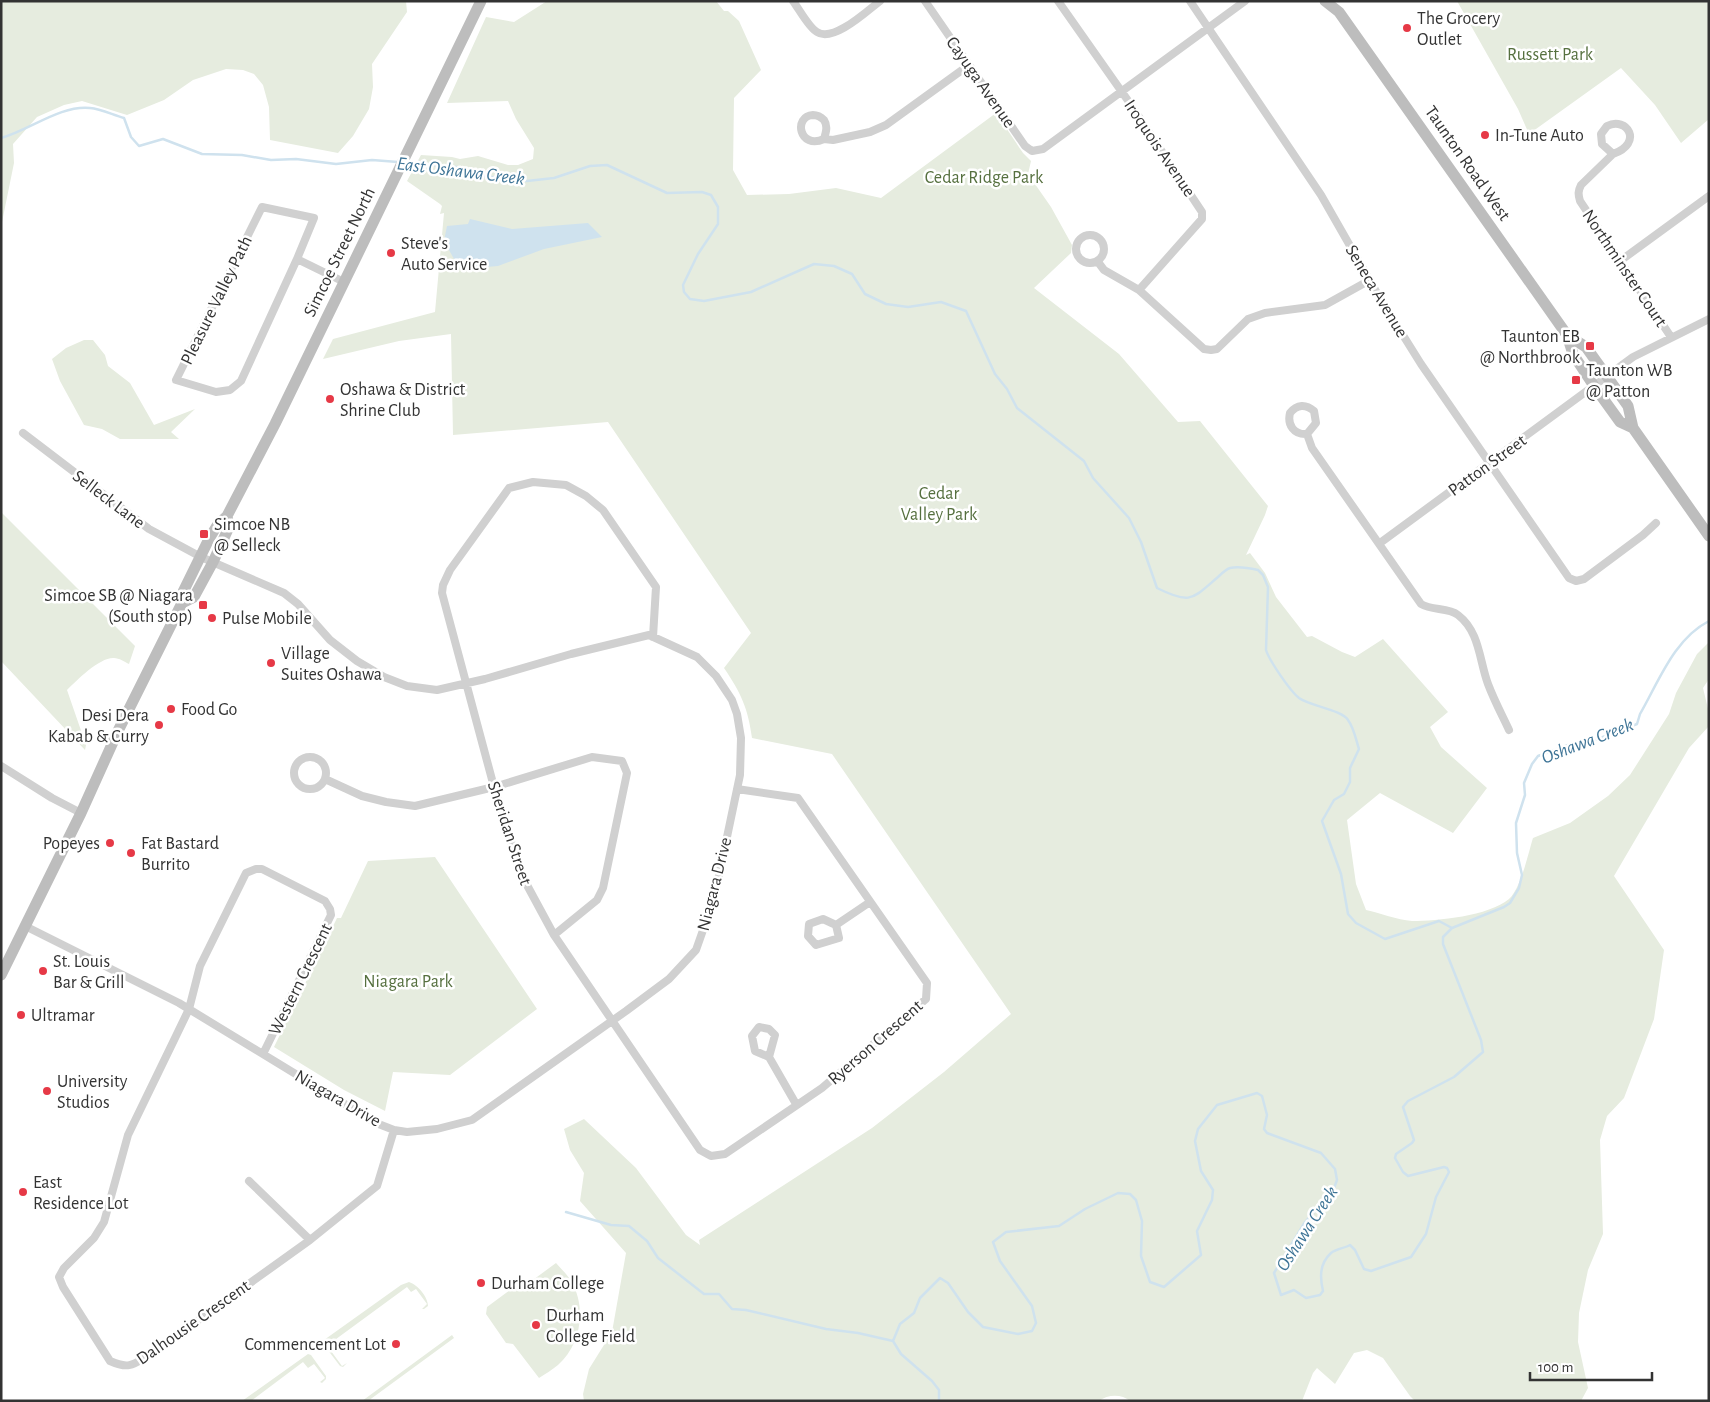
<svg xmlns="http://www.w3.org/2000/svg" width="1710" height="1402" font-family="'Alegreya Sans',sans-serif">
	<rect width="100%" height="100%" fill="#fff"/>
	<path fill="#e6ecdf" d="M1 1H406L407 12 372 64 373 87 369 109 353 136 338 153 270 140 269 107 263 85 254 74 243 70 226 69 193 80 164 100 127 115 82 101 64 105 37 117 13 144 14 163 1 227Z
		M547 1H716L724 11H728L739 21 761 70 734 98 733 170 747 195 789 194 836 188 881 198 996 113 1023 153 1031 161 1028 174 1051 207 1072 245 1071 253 1034 288 1119 354 1178 422 1200 421 1268 506 1265 515 1246 555 1250 553 1265 573 1276 597 1307 637 1312 636 1342 652 1355 657 1383 639 1448 712 1430 727 1441 747 1487 788 1453 833 1380 793 1347 820 1356 884 1366 910C1380 913 1397 920 1412 921 1437 921 1489 916 1509 899 1521 888 1528 854 1533 838L1570 823 1608 796 1630 775 1669 714 1676 693 1697 654 1709 642V679L1703 688 1709 713V726L1689 748 1614 876 1664 950 1654 1019 1624 1098 1607 1116 1600 1140 1603 1234 1588 1270 1579 1313 1578 1342 1588 1388 1581 1401H1415L1410 1396 1383 1358 1367 1350 1354 1353 1335 1384 1317 1368 1313 1373 1302 1401H1130C1122 1394 1108 1394 1099 1401H584L583 1394 589 1369 612 1332 626 1253 580 1201 584 1173 570 1150 564 1129 584 1119 636 1168 686 1235 700 1245 699 1240 872 1128 944 1072 1011 1014 832 754 752 738C748 708 741 693 724 668L751 633 608 422 453 435 451 334 399 341 323 359 333 339 435 312 444 213 440 214 442 206 440 204 407 181 421 155 452 157 460 159 478 156 508 165H518L533 159 534 148 516 119 508 101 447 103 486 17 514 22Z
		M1457 1H1709V119L1681 143 1655 105 1621 68 1529 134 1518 109Z
		M84 340H93L105 355 108 366 130 383 154 425 195 409 171 432 179 439H120L102 429 84 425 60 381 52 359 66 348Z
		M1 512 135 646 129 664C125 662 119 658 114 658 100 657 77 680 67 690L86 745 85 750 1 661Z
		M435 857 537 1009 450 1075 393 1072 385 1111 344 1090 274 1047 337 918H341L368 861Z
		M556 1263C561 1269 567 1274 571 1281 587 1307 581 1345 558 1365 552 1370 545 1374 539 1378L513 1344 506 1343 486 1314 487 1307 514 1287 522 1288Z
		M409 1282C418 1285 428 1297 428 1306L424 1309H422L427 1304 416 1289 411 1292 407 1287 332 1342 336 1347 331 1351 342 1366 347 1363 343 1367 340 1366 324 1345V1340L401 1285Z
		M452 1335 454 1338 368 1401H362Z
		M308 1354 311 1355 326 1376V1379L322 1383 320 1382 325 1378 314 1364 308 1368 303 1362 251 1401H242Z"/>
	<path fill="#cfe2ee" d="M470 219 512 229 588 223 602 237 544 249 498 266 463 269 454 259 444 241 447 226 468 224Z"/>
	<g fill="none" stroke-linecap="round" stroke-linejoin="round">
		<path stroke="#cfe2ee" stroke-width="2.5" d="M1 138C30 130 60 105 90 108 101 109 113 115 124 118L131 137 139 146 163 139 202 154 242 155 271 160 296 159 336 164 372 160 398 162
			M406 163 456 167 473 175 527 181 554 178 590 166 607 165 667 193 702 192 711 195 718 207V224L698 254 683 285 684 292 690 299 704 301 751 292 814 264 834 266 852 274 865 294 886 304 908 307 941 302 966 311 995 374 1007 389 1017 408 1084 461 1093 478 1129 518 1141 542 1157 588C1191 605 1192 599 1218 577 1221 574 1226 569 1230 568 1239 566 1249 568 1258 570L1263 575 1268 587 1266 650C1269 660 1290 691 1299 698 1310 706 1342 710 1348 720 1354 728 1356 740 1359 749L1350 768V782L1344 794 1334 800 1322 821 1341 874 1348 914 1356 923 1385 939 1439 921 1452 928
			M566 1212 611 1225 629 1226 647 1241 658 1258 704 1294H719L732 1309 746 1310 826 1329 858 1333 893 1341
			M893 1341 900 1324 914 1313 920 1298 940 1278 948 1283 968 1312 983 1327 1018 1334 1032 1331 1036 1323 1032 1306 1000 1261 993 1242 1006 1232 1059 1226 1085 1209 1118 1193 1130 1194 1136 1200 1142 1221 1141 1256 1150 1282 1164 1287 1201 1255 1197 1231 1212 1200 1213 1190 1201 1171 1195 1141 1198 1129 1217 1105 1257 1093 1262 1096 1267 1115 1264 1129 1267 1133 1321 1153 1335 1169 1337 1180 1333 1191 1305 1222 1274 1273 1281 1295 1294 1290 1306 1298 1320 1295 1323 1291C1320 1278 1319 1264 1331 1253 1336 1249 1345 1248 1350 1245L1355 1250 1364 1269 1371 1271 1411 1257 1426 1234 1436 1197 1449 1172 1447 1168 1444 1167 1408 1176 1403 1172 1395 1158 1396 1154 1412 1143 1414 1140 1403 1107 1408 1101 1454 1077 1483 1052 1481 1040 1443 944V937L1452 928 1504 907 1510 903 1519 888 1522 875 1517 853 1516 823 1525 795 1524 783 1532 764 1538 756 1568 745H1582L1637 724 1640 714C1659 681 1674 639 1709 621
			M893 1341 901 1354 932 1381 939 1390V1401"/>
		<path stroke="#d0d0d0" stroke-width="8" d="M793 1C799 9 809 28 817 32 833 43 867 11 880 1
			M925 1 1025 146 1032 151 1043 149 1245 1
			M1058 1 1129 102 1202 212V219L1139 290
			M1190 1 1321 195 1381 300 1421 364 1569 578 1576 581 1584 579 1643 535 1656 523
			M824 139C799 150 793 116 813 115 817 115 821 117 824 120 828 126 826 132 824 139L833 140 870 132 886 125 969 65
			M1613 154C1644 143 1627 116 1607 126L1601 134 1602 144 1613 154 1581 185C1578 191 1578 194 1580 201L1671 337
			M1076 249a14 14 0 1 1 28 0a14 14 0 1 1-28 0Z
			M297 259 241 381 230 390 216 392 176 380 262 207 314 218 297 259 344 282
			M1620 261 1709 196
			M1098 262 1104 270 1139 290 1204 349 1211 350 1217 349 1248 319 1265 313 1325 305 1370 280
			M23 433 149 529 201 557 284 593 298 604 330 640 357 661 384 677 407 686 437 690 485 679 571 654 649 635 697 657 716 676 732 700 737 714 741 738 740 775 714 899 696 950 669 979 626 1011 472 1120 437 1129 407 1132 394 1130 376 1123 179 1003 25 926
			M1307 434C1294 435 1287 425 1290 413 1297 404 1306 404 1314 411L1316 423 1307 434 1312 448 1421 604C1432 611 1448 607 1458 615 1480 632 1479 660 1488 684 1494 700 1502 715 1509 730
			M1380 543 1633 357 1709 319
			M653 637 656 587 603 510 586 496 566 485 533 482 509 488 450 570 443 585 442 593 494 787 521 874 554 935 700 1150 711 1156 725 1154 822 1088 926 999 927 983 798 798 737 789
			M294 773a16 16 0 1 1 32 0a16 16 0 1 1-32 0Z
			M1 766 52 798 81 813
			M325 779 362 796 386 802 415 806 494 787 592 757 622 761 627 773 603 888 597 900 554 935
			M836 925 823 919 809 924 808 936 816 945 839 938 836 925 870 902
			M263 1054 331 915 330 909 325 901 262 869H256L246 873 200 966 189 1009 176 1036 128 1135 104 1222 94 1238 64 1268 59 1277 63 1287 110 1361C130 1370 134 1364 151 1354L310 1240 377 1186 394 1130
			M769 1057 775 1035 769 1029 759 1027 752 1036 755 1051 769 1057 796 1104
			M249 1181 310 1240"/>
		<path stroke="#bdbdbd" stroke-width="11" d="M1325 1 1339 12 1567 335 1573 354 1594 386 1620 422 1633 428
			M1567 335 1586 347 1628 406 1633 428 1709 536
			M182 603 194 597 213 562 229 527 227 516
			M1 975 81 813 118 731 182 603 183 592 209 539 218 524 227 516 275 424 481 1"/>
	</g>
	<g fill="#e63946" stroke="#fff" stroke-width="2">
		<circle cx="1407" cy="28" r="5"/>
		<circle cx="1485" cy="135" r="5"/>
		<circle cx="391" cy="253" r="5"/>
		<rect x="1585" y="341" width="10" height="10" rx="2.5"/>
		<rect x="1571" y="375" width="10" height="10" rx="2.5"/>
		<circle cx="330" cy="399" r="5"/>
		<rect x="199" y="529" width="10" height="10" rx="2.5"/>
		<rect x="198" y="600" width="10" height="10" rx="2.5"/>
		<circle cx="212" cy="618" r="5"/>
		<circle cx="271" cy="663" r="5"/>
		<circle cx="171" cy="709" r="5"/>
		<circle cx="159" cy="725" r="5"/>
		<circle cx="110" cy="843" r="5"/>
		<circle cx="131" cy="853" r="5"/>
		<circle cx="43" cy="971" r="5"/>
		<circle cx="21" cy="1015" r="5"/>
		<circle cx="47" cy="1091" r="5"/>
		<circle cx="23" cy="1192" r="5"/>
		<circle cx="481" cy="1283" r="5"/>
		<circle cx="536" cy="1325" r="5"/>
		<circle cx="396" cy="1344" r="5"/>
	</g>
	<g text-anchor="middle" stroke-width="5" stroke-linejoin="round" paint-order="stroke">
		<g font-size="18" fill="#333" stroke="#fff" text-anchor="start">
			<text x="1417" y="24">The Grocery<tspan x="1417" dy="21">Outlet</tspan></text>
			<text x="1495" y="141">In-Tune Auto</text>
			<text x="401" y="249">Steve's<tspan x="401" dy="21">Auto Service</tspan></text>
			<text x="1580" y="342" text-anchor="end">Taunton EB<tspan x="1580" dy="21">@ Northbrook</tspan></text>
			<text x="1586" y="376">Taunton WB<tspan x="1586" dy="21">@ Patton</tspan></text>
			<text x="340" y="395">Oshawa &amp; District<tspan x="340" dy="21">Shrine Club</tspan></text>
			<text x="214" y="530">Simcoe NB<tspan x="214" dy="21">@ Selleck</tspan></text>
			<text x="193" y="601" text-anchor="end">Simcoe SB @ Niagara<tspan x="193" dy="21">(South stop)</tspan></text>
			<text x="222" y="624">Pulse Mobile</text>
			<text x="281" y="659">Village<tspan x="281" dy="21">Suites Oshawa</tspan></text>
			<text x="181" y="715">Food Go</text>
			<text x="149" y="721" text-anchor="end">Desi Dera<tspan x="149" dy="21">Kabab &amp; Curry</tspan></text>
			<text x="100" y="849" text-anchor="end">Popeyes</text>
			<text x="141" y="849">Fat Bastard<tspan x="141" dy="21">Burrito</tspan></text>
			<text x="53" y="967">St. Louis<tspan x="53" dy="21">Bar &amp; Grill</tspan></text>
			<text x="31" y="1021">Ultramar</text>
			<text x="57" y="1087">University<tspan x="57" dy="21">Studios</tspan></text>
			<text x="33" y="1188">East<tspan x="33" dy="21">Residence Lot</tspan></text>
			<text x="491" y="1289">Durham College</text>
			<text x="546" y="1321">Durham<tspan x="546" dy="21">College Field</tspan></text>
			<text x="386" y="1350" text-anchor="end">Commencement Lot</text>
		</g>
		<g font-size="18" fill="#56703f" stroke="#fff">
			<text x="1550" y="60">Russett Park</text>
			<text x="984" y="183">Cedar Ridge Park</text>
			<text x="939" y="499">Cedar<tspan x="939" dy="21">Valley Park</tspan></text>
			<text x="408" y="987">Niagara Park</text>
		</g>
		<g font-size="18" fill="#333" stroke="#fff">
			<text transform="translate(981 82) rotate(55)" y="6">Cayuga Avenue</text>
			<text transform="translate(1160 148) rotate(56)" y="6">Iroquois Avenue</text>
			<text transform="translate(1468 163) rotate(55)" y="6">Taunton Road West</text>
			<text transform="translate(339 252) rotate(-64)" y="6">Simcoe Street North</text>
			<text transform="translate(1625 268) rotate(56)" y="6">Northminster Court</text>
			<text transform="translate(1377 291) rotate(59)" y="6">Seneca Avenue</text>
			<text transform="translate(216 300) rotate(-64)" y="6">Pleasure Valley Path</text>
			<text transform="translate(1487 465) rotate(-36)" y="6">Patton Street</text>
			<text transform="translate(109 499) rotate(37)" y="6">Selleck Lane</text>
			<text transform="translate(510 833) rotate(72)" y="6">Sheridan Street</text>
			<text transform="translate(714 884) rotate(-76)" y="6">Niagara Drive</text>
			<text transform="translate(300 979) rotate(-64)" y="6">Western Crescent</text>
			<text transform="translate(875 1042) rotate(-41)" y="6">Ryerson Crescent</text>
			<text transform="translate(338 1098) rotate(30)" y="6">Niagara Drive</text>
			<text transform="translate(193 1322) rotate(-35)" y="6">Dalhousie Crescent</text>
		</g>
		<g font-size="19" font-style="italic" fill="#3f7597" stroke="#fff">
			<text transform="translate(461 170) rotate(7)" y="7">East Oshawa Creek</text>
			<text transform="translate(1587 740) rotate(-21)" y="7">Oshawa Creek</text>
			<text transform="translate(1306 1228) rotate(-57)" y="7">Oshawa Creek</text>
		</g>
	</g>
	<rect width="1710" height="1402" fill="none" stroke="#333333" stroke-width="5"/>
	<path d="M1530 1372v8h122v-8" fill="none" stroke="#333333" stroke-width="2.5"/>
	<text x="1538" y="1372" font-size="15" fill="#333333" stroke="#ffffff" stroke-width="4" paint-order="stroke">100 m</text>
</svg>
